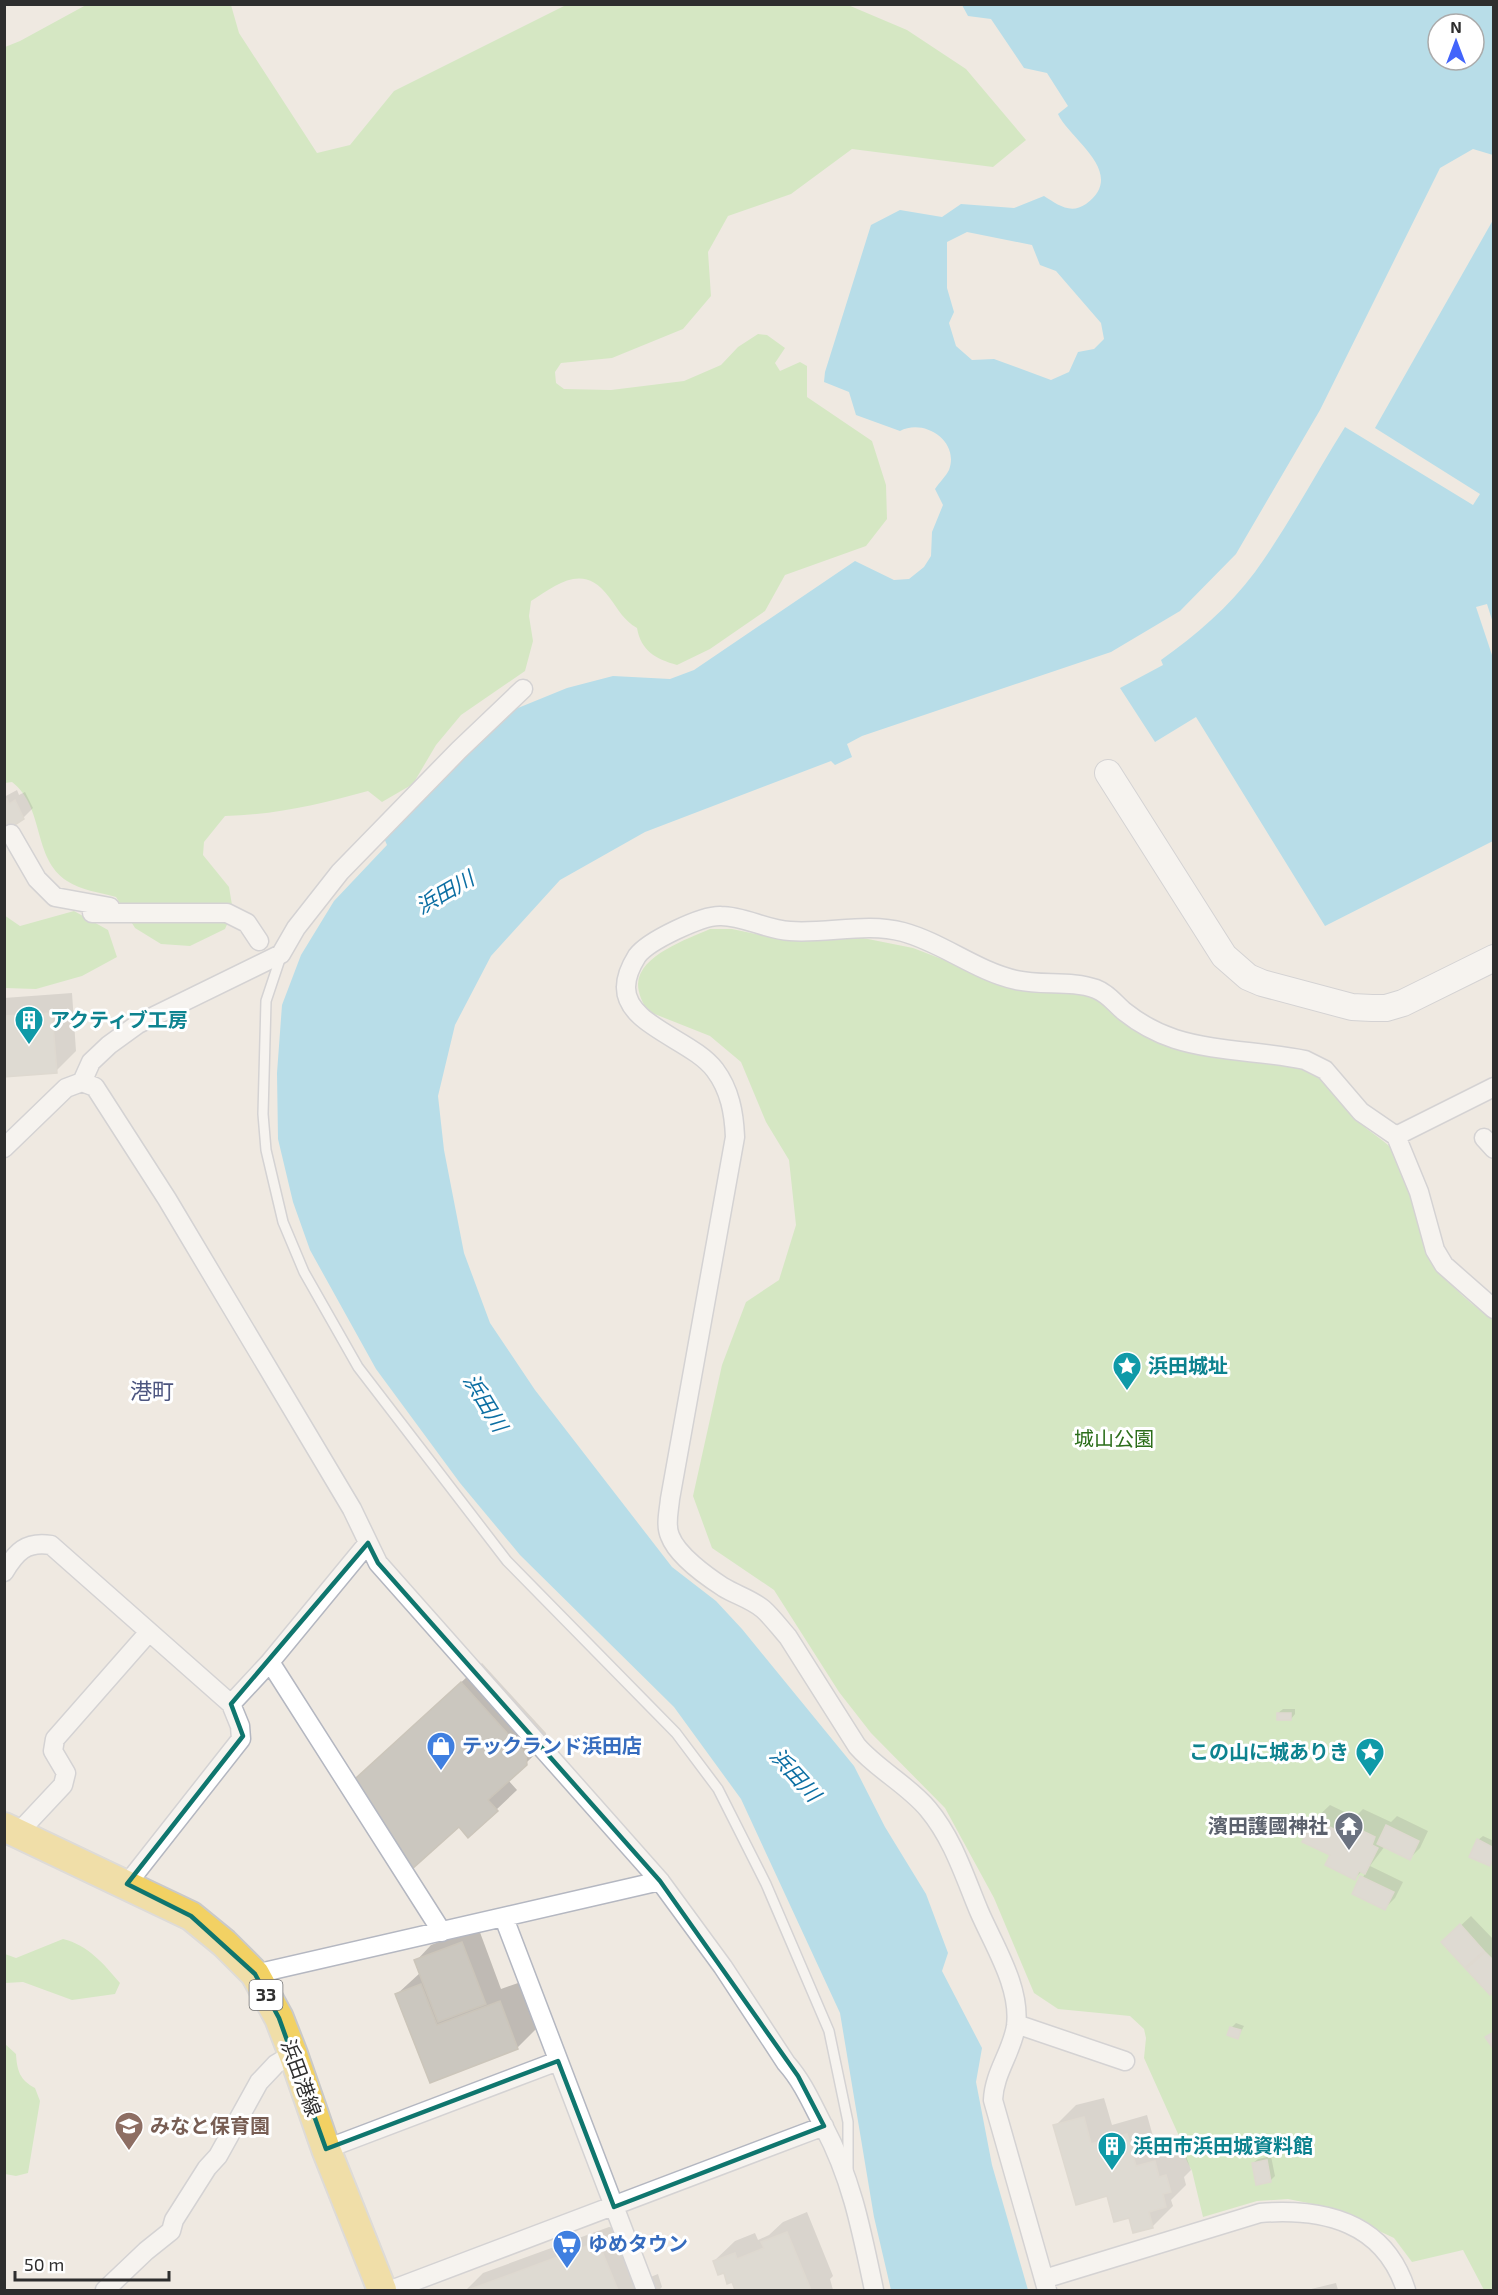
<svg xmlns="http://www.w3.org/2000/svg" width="1498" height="2295" font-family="'Exo 2','Noto Sans JP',sans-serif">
	<rect width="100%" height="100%" fill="#efe9e1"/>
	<path fill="#b6e59e" d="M86 5H231L239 33 317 153 350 145 394 91 566 5H848L907 30 966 69 1026 140 993 167 852 149 791 194 728 216 708 252 711 296 683 329 612 358 561 363 555 372 556 383 564 389 611 390 684 381 721 365 738 347 758 334 767 335 785 348 775 363 780 371 800 362 807 366V397L872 441 886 485 887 519 866 546 785 575 765 611 710 649 677 665C656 659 641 651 637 628 623 620 619 610 609 597 584 562 557 584 531 601L529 616 533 641 525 671 461 715 436 745 413 784 382 802 368 791C321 804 275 815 225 816L204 842 203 855 229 887 233 911 225 929 190 946 161 944 135 928 116 897C102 893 80 890 67 881 32 858 45 807 12 782L5 783V47L20 41Z
		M74 911 108 930 117 957 82 976 36 989 5 988 4 915 20 926Z
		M710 929H732L775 938H863L913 948 1010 985 1073 992 1095 999 1124 1021 1301 1068C1308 1072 1318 1076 1324 1081 1338 1093 1347 1111 1360 1123 1374 1136 1390 1142 1400 1160 1412 1183 1415 1210 1421 1234 1430 1270 1465 1300 1493 1320V2290H1484L1463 2250 1412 2262 1394 2238 1328 2207 1288 2199 1257 2201 1203 2217 1192 2171 1184 2155 1179 2136 1144 2058 1146 2038 1144 2029 1130 2016 1058 2009 1034 1993 994 1898 945 1808 871 1733 839 1692 774 1590 712 1548 693 1496 722 1365 746 1302 779 1280 796 1225 789 1160 766 1122 741 1062 710 1036 647 1011C643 1003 638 994 638 984 639 955 688 939 710 929Z
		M63 1939C88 1945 104 1964 120 1983L115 1994 72 2000 23 1982 5 1983V1954L16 1958Z
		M4 2043 16 2054C17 2071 20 2080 35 2088L40 2101 28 2173 16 2176 5 2174Z"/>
	<path fill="#75cff0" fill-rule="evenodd" d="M962 5H1493V155L1473 149 1440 168 1320 410 1236 554 1180 611 1111 652 862 736 847 744 852 757 835 765 831 761 645 832 560 880 491 956 455 1025 438 1096 444 1150 464 1253 490 1323 535 1390 672 1567 716 1601 742 1629 854 1766 885 1827 926 1894 948 1953 942 1971 982 2048 976 2082 992 2165 1028 2290H891L874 2217 840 2013 741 1799 674 1707 520 1555 460 1483 376 1369 310 1250 293 1202 278 1139 277 1073 282 1005 301 955 334 901 387 845 384 838 513 710 567 688 613 676 670 679 694 670 855 561 894 580 909 579 924 567 931 556 932 532 943 505 935 489C939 483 946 476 949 470 960 440 923 418 900 431L856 415 849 392 824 382 825 372 871 225 900 210 942 217 961 204 1014 208 1044 196C1057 204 1070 215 1086 204 1128 173 1070 140 1058 114L1068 106 1047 73 1024 68 991 19 968 16ZM1438 24H1474V60H1438ZM967 232 1032 245 1040 265 1056 271 1101 323 1104 339 1094 349 1078 352 1069 372 1051 380 994 359 972 360 956 346 949 323 954 312 947 288V242Z
		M1493 220V623L1487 604 1476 607 1493 658V841L1325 926 1196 717 1155 742 1120 688 1163 665 1161 660C1196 635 1229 607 1255 572 1288 526 1315 475 1345 427L1473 505 1480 494 1375 428Z"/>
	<path fill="#0003" d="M17 790 19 795 25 792 33 808 23 818 4 826V797Z
		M72 993 76 1051 56 1071 4 1075V998Z
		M482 1663 546 1733 547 1743 508 1780 517 1790 496 1810 459 1825 357 1779Z
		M1283 1709H1295V1714L1291 1719 1278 1713Z
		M1330 1805 1355 1817 1363 1809 1391 1822 1397 1816 1428 1831 1420 1848 1410 1858 1385 1846 1370 1866 1403 1882 1395 1898 1385 1908 1354 1893 1366 1872 1362 1871 1355 1878 1332 1854 1314 1820Z
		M1483 1836 1494 1841V1860L1489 1865 1478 1840Z
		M1471 1916 1494 1940V1990L1490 1993 1443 1942Z
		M478 1927 501 1989 521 1982 538 2027 518 2047 430 2081 397 1994 420 1973 416 1961 431 1945Z
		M1236 2023 1244 2026 1238 2037 1231 2028Z
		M1104 2098 1112 2125 1147 2115 1156 2147 1175 2141 1180 2158 1186 2156 1191 2170 1184 2177 1186 2185 1171 2200 1173 2206 1153 2226 1134 2232 1130 2216 1108 2194 1055 2126 1076 2105Z
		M1271 2156 1275 2176 1271 2180 1257 2183 1253 2163 1258 2159Z
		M807 2212 833 2276 830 2279 833 2290H737L733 2280 714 2261 735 2241 755 2233 758 2240 769 2235 783 2222Z
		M609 2227 621 2229 643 2280 658 2274 662 2287 659 2290H466L483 2273Z
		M1336 2283 1338 2290H1307Z"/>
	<path fill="#cbc7bf" stroke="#cbc5ba" stroke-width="1.5" d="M7 799 9 804 15 800 24 819 7 830 4 827V800Z
		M52 1013 57 1073 4 1077V1016Z
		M461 1682 526 1754 527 1765 488 1800 498 1811 468 1838 459 1827 412 1869 355 1779Z
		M1277 1713H1291V1720H1277Z
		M1313 1819 1342 1833 1346 1823 1375 1837 1372 1845 1378 1848 1365 1874 1359 1871 1355 1880 1325 1865 1330 1855 1302 1842Z
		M1386 1825 1419 1841 1410 1860 1377 1844Z
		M1477 1839 1494 1848V1858L1490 1866 1469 1857Z
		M1360 1876 1394 1892 1385 1910 1352 1894Z
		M1460 1924 1484 1951 1465 1968 1441 1942Z
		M462 1942 486 2004 438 2022 414 1960Z
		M1485 1952 1494 1961V1992L1490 1995 1466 1969Z
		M421 1984 437 2025 500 2001 518 2049 430 2083 395 1994Z
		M1230 2027 1241 2030 1238 2039 1227 2035Z
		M1494 2032V2050L1485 2037Z
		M1084 2117 1091 2144 1127 2134 1136 2166 1155 2161 1159 2177 1166 2175 1171 2192 1163 2194 1166 2207 1149 2212 1153 2228 1133 2233 1129 2218 1114 2222 1107 2196 1076 2205 1053 2125Z
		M1267 2160 1271 2182 1256 2185 1252 2163Z
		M787 2232 811 2290H735L732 2282 727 2284 724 2273 718 2275 713 2261 735 2253 737 2259 764 2248 761 2242Z
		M587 2246 601 2249 618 2290H468Z"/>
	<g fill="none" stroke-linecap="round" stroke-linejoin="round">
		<g stroke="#b4b7c1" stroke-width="12">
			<path id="lane" d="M281 956 266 1001 263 1114 266 1150 283 1222 304 1272 358 1367 507 1561 676 1733 718 1789 766 1884 829 2031 848 2122V2169"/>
		</g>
		<g stroke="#b4b7c1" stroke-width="21">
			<path id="street" d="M11 834 37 879 55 897 110 907
				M92 913H227L247 923 259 941
				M82 1082 91 1062 109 1045 138 1024 281 954 296 928 340 872 459 750 523 689
				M1396 1136 1494 1087
				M1484 1138 1494 1149
				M4 1148 66 1088 82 1082 95 1087 167 1199 352 1509 378 1563 660 1881 723 1967 786 2063C803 2082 812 2104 824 2127 852 2179 862 2233 874 2290
				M4 1572C16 1552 26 1541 51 1545L231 1704 240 1726 241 1739 127 1884
				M270 1662 442 1932
				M231 1704 270 1662 368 1543
				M18 1833 63 1785 66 1773 53 1751 55 1739 149 1632
				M504 1918 646 2290
				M255 1974 660 1881
				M1016 2027 1022 2026 1125 2061
				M326 2149 558 2061
				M1044 2279 1260 2213C1324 2208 1384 2222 1406 2290
				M105 2290 146 2251 171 2231 174 2220 207 2168 218 2156 259 2082 276 2064 293 2054
				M391 2290 824 2126
				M1047 2290 993 2100C994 2073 1012 2052 1016 2026 1021 1987 994 1946 979 1911 964 1875 953 1839 928 1809 908 1785 878 1770 857 1746L788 1637C780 1628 772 1617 763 1609 751 1599 736 1595 723 1587 706 1576 677 1555 670 1536 665 1525 669 1511 670 1499L735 1137C734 1113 730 1090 715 1070 693 1040 625 1025 626 987 626 977 632 964 637 956 648 941 702 915 721 916 744 916 767 930 790 931 827 934 867 922 903 932 943 943 976 971 1016 980 1042 986 1071 980 1096 989 1109 994 1115 1004 1125 1012 1140 1024 1157 1033 1175 1039 1216 1052 1263 1051 1305 1060L1325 1070 1361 1112 1396 1136 1419 1192 1435 1250 1444 1265 1494 1309"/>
		</g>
		<g stroke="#b4b7c1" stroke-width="28">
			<path id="secondary" d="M1108 773 1224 956 1248 977 1262 983 1352 1007 1372 1008H1386L1403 1003 1494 958"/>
		</g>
		<g stroke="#c9c9c9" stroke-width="32">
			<path id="primary" d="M4 1827 191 1916 224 1943 255 1974 279 2018 293 2054 326 2149 382 2290"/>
		</g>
		<use href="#lane" stroke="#fff" stroke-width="9"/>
		<use href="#street" stroke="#fff" stroke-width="18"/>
		<use href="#secondary" stroke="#fff" stroke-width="26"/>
		<use href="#primary" stroke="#f2d163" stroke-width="28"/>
	</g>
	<path d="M0 0H1498V2295H0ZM368 1543 378 1563 660 1881 798 2076 824 2126 614 2207 558 2061 326 2149 279 2018 255 1974 191 1916 127 1884 243 1736 231 1704Z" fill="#efe9e1" fill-opacity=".55" fill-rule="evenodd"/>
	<path fill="none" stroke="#0f766e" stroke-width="4.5" stroke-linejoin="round" d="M368 1543 378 1563 660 1881 798 2076 824 2126 614 2207 558 2061 326 2149 279 2018 255 1974 191 1916 127 1884 243 1736 231 1704Z"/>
	<defs>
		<g id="building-pin" transform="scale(1.5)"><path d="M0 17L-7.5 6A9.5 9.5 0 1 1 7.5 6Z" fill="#0f9aa8" stroke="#fff"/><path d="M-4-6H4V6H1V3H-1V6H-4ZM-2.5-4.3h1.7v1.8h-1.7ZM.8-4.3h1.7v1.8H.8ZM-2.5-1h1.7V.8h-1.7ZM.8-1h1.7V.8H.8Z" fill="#fff"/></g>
		<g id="sight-pin" transform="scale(1.5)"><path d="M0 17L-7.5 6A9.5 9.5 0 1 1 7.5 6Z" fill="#0f9aa8" stroke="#fff"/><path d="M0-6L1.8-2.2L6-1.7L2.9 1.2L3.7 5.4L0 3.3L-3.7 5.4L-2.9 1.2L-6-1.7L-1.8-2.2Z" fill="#fff"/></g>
		<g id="shop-pin" transform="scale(1.5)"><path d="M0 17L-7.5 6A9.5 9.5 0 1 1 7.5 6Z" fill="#3f7fe0" stroke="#fff"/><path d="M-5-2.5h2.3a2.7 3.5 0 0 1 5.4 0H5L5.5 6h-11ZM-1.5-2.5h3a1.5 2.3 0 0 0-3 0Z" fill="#fff"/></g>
		<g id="temple-pin" transform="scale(1.5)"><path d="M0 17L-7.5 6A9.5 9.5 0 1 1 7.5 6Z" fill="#6b7280" stroke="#fff"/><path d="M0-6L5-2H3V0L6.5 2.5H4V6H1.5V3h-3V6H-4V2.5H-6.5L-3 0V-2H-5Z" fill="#fff"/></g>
		<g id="school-pin" transform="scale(1.5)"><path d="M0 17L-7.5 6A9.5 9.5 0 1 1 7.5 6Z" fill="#8d6e63" stroke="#fff"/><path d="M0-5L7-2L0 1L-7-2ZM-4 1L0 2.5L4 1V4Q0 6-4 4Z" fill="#fff"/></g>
		<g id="supermarket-pin" transform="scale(1.5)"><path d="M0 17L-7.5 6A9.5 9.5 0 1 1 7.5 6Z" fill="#3f7fe0" stroke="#fff"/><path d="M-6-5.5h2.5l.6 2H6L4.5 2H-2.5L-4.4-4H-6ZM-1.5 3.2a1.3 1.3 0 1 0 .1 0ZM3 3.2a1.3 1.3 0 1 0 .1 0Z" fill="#fff"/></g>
	</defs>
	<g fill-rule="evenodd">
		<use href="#building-pin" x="29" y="1020"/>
		<use href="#sight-pin" x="1127" y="1366"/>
		<use href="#shop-pin" x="441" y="1746"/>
		<use href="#sight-pin" x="1370" y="1752"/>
		<use href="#temple-pin" x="1349" y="1826"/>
		<use href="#school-pin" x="129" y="2126"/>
		<use href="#building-pin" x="1112" y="2146"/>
		<use href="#supermarket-pin" x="567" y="2244"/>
	</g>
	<g text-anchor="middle" stroke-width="6" stroke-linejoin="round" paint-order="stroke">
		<rect fill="#fff" stroke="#6d6d6d" stroke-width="1.5" x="249.5" y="1980" width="33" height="30" rx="4.5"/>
		<g font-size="18" font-weight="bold" fill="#2e2e2e">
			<text x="266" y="2001">33</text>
		</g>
		<g font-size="20" font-weight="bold" fill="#0d838f" stroke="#fff" text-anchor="start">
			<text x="50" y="1027">アクティブ工房</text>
			<text x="1148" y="1373">浜田城址</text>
			<text x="1349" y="1759" text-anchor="end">この山に城ありき</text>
			<text x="1133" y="2153">浜田市浜田城資料館</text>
		</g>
		<g font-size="20" fill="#2c6e1b" stroke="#fff">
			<text x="1114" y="1446">城山公園</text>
		</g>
		<g font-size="20" font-weight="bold" fill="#366cbe" stroke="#fff" text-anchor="start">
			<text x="462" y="1753">テックランド浜田店</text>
			<text x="588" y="2251">ゆめタウン</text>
		</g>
		<g font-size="20" font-weight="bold" fill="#5b616d" stroke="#fff" text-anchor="end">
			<text x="1328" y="1833">濱田護國神社</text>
		</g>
		<g font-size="20" fill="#2e2e2e" stroke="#fff">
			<text transform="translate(301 2078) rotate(70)" y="7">浜田港線</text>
		</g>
		<g font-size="20" font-weight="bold" fill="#785e54" stroke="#fff" text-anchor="start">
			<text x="150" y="2133">みなと保育園</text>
		</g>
		<g font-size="21" font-style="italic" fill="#0d6fa3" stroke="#fff">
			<text transform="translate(445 893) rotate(-30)" y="7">浜田川</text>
			<text transform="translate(485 1403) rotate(59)" y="7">浜田川</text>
			<text transform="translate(795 1775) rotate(48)" y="7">浜田川</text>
		</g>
		<g font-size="22" fill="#4d5680" stroke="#fff">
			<text x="152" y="1399">港町</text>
		</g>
	</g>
	<rect width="1498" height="2295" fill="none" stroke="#2e2e2e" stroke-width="12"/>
	<g transform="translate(1456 42)"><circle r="28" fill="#ffffff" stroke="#ababab" stroke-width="1.5"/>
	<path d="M0-4.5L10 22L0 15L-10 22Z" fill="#4264fb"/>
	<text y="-9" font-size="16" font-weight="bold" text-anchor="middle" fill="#2e2e2e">N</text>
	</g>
	<path d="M15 2271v9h154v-9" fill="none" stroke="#2e2e2e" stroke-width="3"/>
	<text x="24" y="2271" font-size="18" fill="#2e2e2e" stroke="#ffffff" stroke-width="4.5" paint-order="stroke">50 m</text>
</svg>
